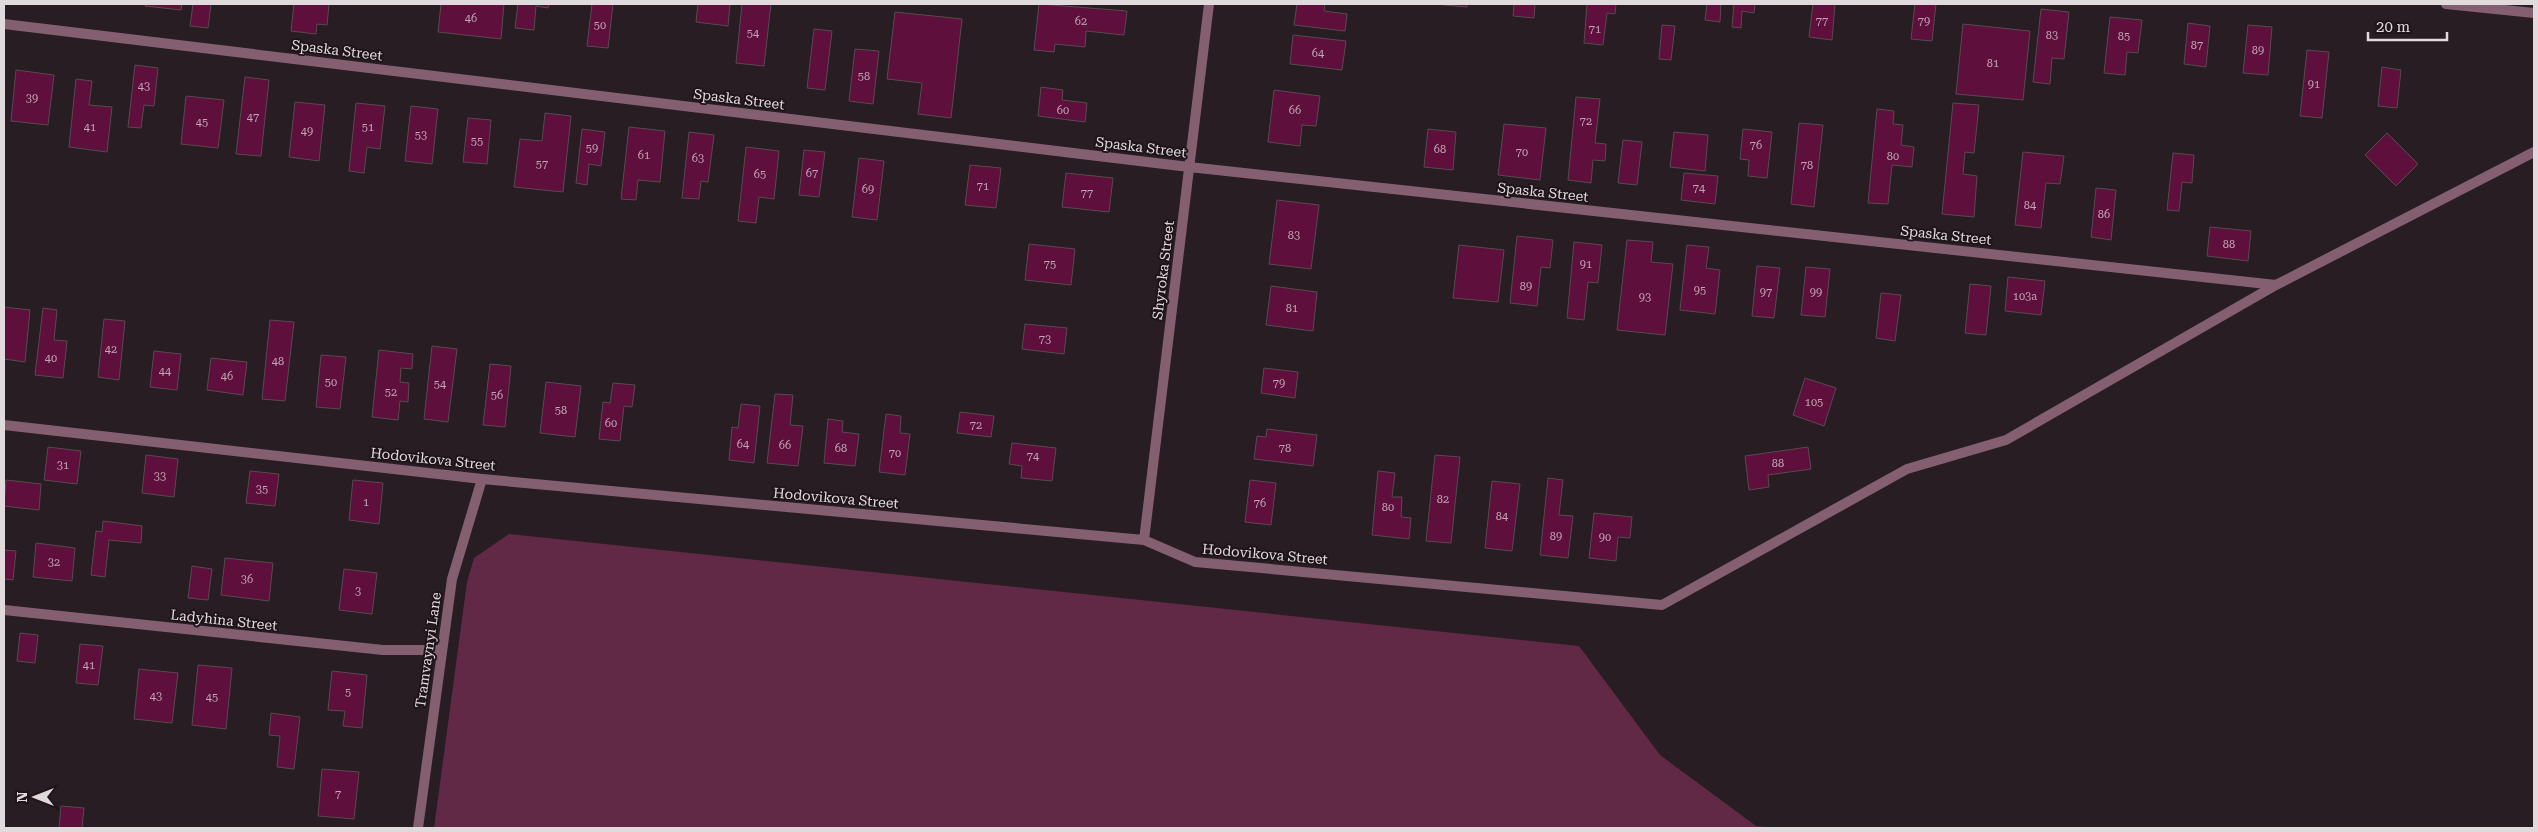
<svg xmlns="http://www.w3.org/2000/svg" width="2538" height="832" font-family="'Roboto Serif',serif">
	<rect width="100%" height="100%" fill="#281d22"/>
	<path fill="#612945" d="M509 534 1579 646 1660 755 1756 826 1781 828H434L467 582 474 558Z"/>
	<path fill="#5e0f3c" stroke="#574a4f" d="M146 4H182L181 10 145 6Z
		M193 4H211L208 28 190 26Z
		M294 4H329L327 25 317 24 316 34 291 31Z
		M441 4H504L501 39 438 32Z
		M518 4H549L548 8 536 6 534 30 515 28Z
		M592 4H613L608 48 587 46Z
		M698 4H730L728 26 696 22Z
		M742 4H771L764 66 736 63Z
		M1039 4 1127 11 1124 35 1086 31 1085 47 1055 44 1054 52 1034 50Z
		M1297 4H1325L1324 11 1347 14 1345 31 1294 25Z
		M1435 4H1467V7Z
		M1514 4H1535L1534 18 1513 16Z
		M1587 4H1616L1615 14 1607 13 1603 45 1584 43Z
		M1707 4H1721L1720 22 1705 20Z
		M1734 4H1755L1754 13 1742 11 1741 28 1732 27Z
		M1813 4H1845H1835L1832 40 1809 37Z
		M1915 4H1936L1932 41 1911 39Z
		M2041 9 2069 12 2064 59 2052 58 2050 84 2033 82Z
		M895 12 962 19 951 118 918 114 922 83 887 79Z
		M2110 17 2142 20 2138 53 2127 52 2125 75 2104 73Z
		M2188 23 2210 26 2206 67 2184 64Z
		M1963 24 2030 31 2023 100 1956 94Z
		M1662 25 1675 26 1671 60 1659 59Z
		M2248 25 2272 27 2268 75 2243 73Z
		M814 29 832 31 825 90 807 88Z
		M1293 35 1346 41 1342 70 1290 64Z
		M855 49 879 51 873 104 849 101Z
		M2307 50 2329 52 2322 118 2300 116Z
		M135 65 158 68 154 106 144 105 141 128 128 127Z
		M2382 67 2401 70 2397 108 2378 106Z
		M16 70 54 75 48 125 11 121Z
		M245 77 269 80 261 156 236 154Z
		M76 79 92 81 89 105 112 107 107 152 69 147Z
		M1041 87 1063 90 1062 100 1087 103 1085 122 1038 116Z
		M1274 90 1320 96 1316 126 1302 125 1300 146 1268 142Z
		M186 96 224 100 218 148 181 144Z
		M1576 97 1600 99 1595 143 1606 144 1605 161 1593 160 1591 183 1568 180Z
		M295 102 325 105 319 161 289 157Z
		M356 103 385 106 380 149 367 147 364 173 349 171Z
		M1953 103 1979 105 1974 153 1965 152 1963 174 1977 176 1974 217 1942 214Z
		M411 106 438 109 432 164 405 161Z
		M1877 109 1894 111 1893 124 1903 125 1901 145 1914 147 1912 167 1892 165 1888 204 1868 203Z
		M545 113 571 116 563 192 514 187 520 139 542 141Z
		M468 118 491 120 487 164 463 162Z
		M1799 123 1823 125 1814 207 1791 204Z
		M1504 124 1546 128 1540 180 1498 175Z
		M629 127 665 131 660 182 638 180 636 200 621 199Z
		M582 129 605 132 601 166 589 164 587 185 576 183Z
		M1428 129 1456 132 1453 170 1424 167Z
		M1743 129 1772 132 1767 178 1748 176 1749 160 1740 159Z
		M689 132 714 135 708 182 701 181 699 199 682 198Z
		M1674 132 1708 135 1705 171 1670 167Z
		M2387 133 2418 164 2396 186 2365 155Z
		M1623 140 1642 142 1637 185 1618 183Z
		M746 147 779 151 774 199 759 197 756 223 738 221Z
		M804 150 825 152 819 197 799 195Z
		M2023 152 2064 156 2060 184 2046 183 2041 228 2015 225Z
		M2173 153 2194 155 2192 183 2182 182 2179 211 2167 210Z
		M859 158 884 161 877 220 852 217Z
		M970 165 1001 168 996 208 965 205Z
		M1066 173 1113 178 1109 212 1062 207Z
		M1684 173 1718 176 1715 204 1681 200Z
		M2096 188 2116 190 2111 240 2091 237Z
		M1277 200 1319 205 1311 269 1269 264Z
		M2210 227 2251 231 2248 261 2207 256Z
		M1517 236 1553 240 1550 268 1541 267 1537 306 1510 303Z
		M1627 240 1653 242 1651 262 1673 264 1665 335 1617 330Z
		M1574 242 1602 245 1598 283 1588 282 1584 320 1567 318Z
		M1029 244 1075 249 1071 285 1025 280Z
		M1459 245 1504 250 1498 302 1453 298Z
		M1687 245 1709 247 1706 268 1720 270 1715 314 1680 310Z
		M1757 266 1780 268 1774 318 1752 316Z
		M1806 267 1830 269 1825 317 1801 315Z
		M2008 277 2045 281 2041 315 2005 311Z
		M1970 284 1991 286 1986 335 1965 333Z
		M1271 286 1317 292 1313 331 1266 325Z
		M1881 293 1901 295 1895 341 1876 338Z
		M4 307 30 310 25 362 4 359Z
		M43 308 57 310 54 340 67 341 63 378 35 375Z
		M104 319 125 321 119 380 98 377Z
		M270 320 294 322 285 401 262 399Z
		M1025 324 1067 328 1064 354 1022 349Z
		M432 346 457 349 448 422 424 419Z
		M379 350 413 354 412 369 401 368 400 382 409 383 408 402 400 401 398 420 372 417Z
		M154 351 181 354 177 390 150 387Z
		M321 355 346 357 340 409 316 407Z
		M211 358 247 362 243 395 207 390Z
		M490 364 511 366 505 427 483 425Z
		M1264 368 1298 372 1295 398 1261 393Z
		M1805 378 1836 388 1824 426 1793 415Z
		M546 382 581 386 575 437 540 433Z
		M613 383 635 385 632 407 624 406 620 441 599 439 603 402 610 403Z
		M775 394 793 395 790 425 803 426 798 466 767 463Z
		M741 404 760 406 754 463 729 460 732 427 738 428Z
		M960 412 994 416 991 437 957 433Z
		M886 414 901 416 900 433 910 434 905 475 879 472Z
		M828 419 843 421 842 432 859 434 855 466 824 463Z
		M1267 429 1317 435 1313 466 1254 459 1257 436 1266 437Z
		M1012 443 1056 448 1052 481 1021 478 1022 466 1009 464Z
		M48 447 81 451 77 484 44 480Z
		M1808 447 1811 469 1768 475 1769 487 1749 490 1745 456Z
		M146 455 178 459 174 497 142 493Z
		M1435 455 1460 457 1451 543 1426 541Z
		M250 471 279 474 275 506 246 503Z
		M1378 471 1395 473 1392 497H1402L1401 517 1411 518 1409 539 1372 535Z
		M1548 478 1563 480 1559 515 1573 516 1568 558 1540 555Z
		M6 480 41 484 39 510 4 506Z
		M353 480 383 483 379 524 349 520Z
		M1250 480 1276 483 1271 525 1245 522Z
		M1492 481 1520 484 1512 551 1485 548Z
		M1594 513 1632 517 1630 538 1618 537 1616 561 1589 558Z
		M103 521 142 526 141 543 109 540 105 577 91 575 96 531 102 532Z
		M36 543 75 548 72 581 33 577Z
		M4 550 16 551 13 580 4 579Z
		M225 558 273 563 269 601 221 595Z
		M192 566 212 569 208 600 188 598Z
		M344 569 377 573 372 614 339 610Z
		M20 633 38 635 35 663 17 661Z
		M80 644 103 646 98 685 76 683Z
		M198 665 232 668 226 729 192 725Z
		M139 669 178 673 172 723 134 719Z
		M332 671 367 675 362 728 343 726 345 711 328 710Z
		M271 713 300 717 294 769 277 767 280 736 269 735Z
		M322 769 359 772 354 819 318 816Z
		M61 806 84 808 82 828H59Z"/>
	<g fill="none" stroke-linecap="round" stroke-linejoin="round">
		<path stroke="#845f6f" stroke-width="10" d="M2446 4 2534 13
			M4 24 1189 167 2276 285
			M4 425 482 479 1144 540 1195 562 1662 605 1907 469 2006 440 2276 285 2534 152
			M1144 540 1209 4
			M4 610 383 650H442
			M418 828 452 579 482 479"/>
	</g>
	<g text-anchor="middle" stroke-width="4" stroke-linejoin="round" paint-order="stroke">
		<g font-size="11" fill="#c0a7b5">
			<text x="471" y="22">46</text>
			<text x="1081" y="25">62</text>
			<text x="1822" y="25">77</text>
			<text x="1924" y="25">79</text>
			<text x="600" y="29">50</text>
			<text x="1595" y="33">71</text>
			<text x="753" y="37">54</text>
			<text x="2052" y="39">83</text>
			<text x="2124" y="40">85</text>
			<text x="2197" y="49">87</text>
			<text x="2258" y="54">89</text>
			<text x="1318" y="57">64</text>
			<text x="1993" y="67">81</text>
			<text x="864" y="80">58</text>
			<text x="2314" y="88">91</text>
			<text x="144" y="90">43</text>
			<text x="32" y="102">39</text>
			<text x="1063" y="114">60</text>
			<text x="1295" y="114">66</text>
			<text x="253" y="121">47</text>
			<text x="1586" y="125">72</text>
			<text x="202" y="126">45</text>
			<text x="90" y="131">41</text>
			<text x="368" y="131">51</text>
			<text x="307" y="135">49</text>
			<text x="421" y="139">53</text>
			<text x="477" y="145">55</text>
			<text x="1756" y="149">76</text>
			<text x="592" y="152">59</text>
			<text x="1440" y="153">68</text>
			<text x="1522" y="156">70</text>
			<text x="644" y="159">61</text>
			<text x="1893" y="160">80</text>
			<text x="698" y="162">63</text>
			<text x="542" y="168">57</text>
			<text x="1807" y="169">78</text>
			<text x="812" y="177">67</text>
			<text x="760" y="178">65</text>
			<text x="983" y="190">71</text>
			<text x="1699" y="192">74</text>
			<text x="868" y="193">69</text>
			<text x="1087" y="197">77</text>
			<text x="2030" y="209">84</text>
			<text x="2104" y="218">86</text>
			<text x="1294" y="239">83</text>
			<text x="2229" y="248">88</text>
			<text x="1050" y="268">75</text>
			<text x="1586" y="268">91</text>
			<text x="1526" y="290">89</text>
			<text x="1700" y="294">95</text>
			<text x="1766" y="296">97</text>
			<text x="1816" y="296">99</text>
			<text x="2025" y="300">103а</text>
			<text x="1645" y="301">93</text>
			<text x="1292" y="312">81</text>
			<text x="1045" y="343">73</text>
			<text x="111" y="353">42</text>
			<text x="51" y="362">40</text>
			<text x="278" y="365">48</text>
			<text x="165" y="375">44</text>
			<text x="227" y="380">46</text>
			<text x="331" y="386">50</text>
			<text x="1279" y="387">79</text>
			<text x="440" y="388">54</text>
			<text x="391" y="396">52</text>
			<text x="497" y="399">56</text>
			<text x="1814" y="406">105</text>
			<text x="561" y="414">58</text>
			<text x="611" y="427">60</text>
			<text x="976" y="429">72</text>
			<text x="743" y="448">64</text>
			<text x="785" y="449">66</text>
			<text x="841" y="452">68</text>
			<text x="1285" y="452">78</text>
			<text x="895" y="457">70</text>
			<text x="1033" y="460">74</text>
			<text x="1778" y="467">88</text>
			<text x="63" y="469">31</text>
			<text x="160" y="480">33</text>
			<text x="262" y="493">35</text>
			<text x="1443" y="503">82</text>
			<text x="366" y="506">1</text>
			<text x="1260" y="507">76</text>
			<text x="1388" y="511">80</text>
			<text x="1502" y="520">84</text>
			<text x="1556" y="540">89</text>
			<text x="1605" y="541">90</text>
			<text x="54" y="566">32</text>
			<text x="247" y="583">36</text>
			<text x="358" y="595">3</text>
			<text x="89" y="669">41</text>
			<text x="348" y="696">5</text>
			<text x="156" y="700">43</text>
			<text x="212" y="701">45</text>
			<text x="338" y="798">7</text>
		</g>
		<g font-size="14" fill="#e1dadd" stroke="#1e1419">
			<text transform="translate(337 50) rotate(7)" y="5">Spaska Street</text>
			<text transform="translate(739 99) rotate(7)" y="5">Spaska Street</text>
			<text transform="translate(1141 147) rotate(7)" y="5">Spaska Street</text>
			<text transform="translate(1543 192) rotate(6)" y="5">Spaska Street</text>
			<text transform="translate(1946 235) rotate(6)" y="5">Spaska Street</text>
			<text transform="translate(1163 270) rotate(-83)" y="5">Shyroka Street</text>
			<text transform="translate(433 459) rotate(6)" y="5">Hodovikova Street</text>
			<text transform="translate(836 498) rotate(5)" y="5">Hodovikova Street</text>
			<text transform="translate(1265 554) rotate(5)" y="5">Hodovikova Street</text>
			<text transform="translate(224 620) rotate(6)" y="5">Ladyhina Street</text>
			<text transform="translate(428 650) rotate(-82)" y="5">Tramvaynyi Lane</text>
		</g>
	</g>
	<rect width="2538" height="832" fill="none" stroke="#e1dadd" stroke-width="10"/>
	<g transform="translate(35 797) rotate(270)" stroke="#1e1419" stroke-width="4" paint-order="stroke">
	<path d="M0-4L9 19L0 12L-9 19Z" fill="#e1dadd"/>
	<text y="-8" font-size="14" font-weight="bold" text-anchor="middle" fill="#e1dadd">N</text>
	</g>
	<path d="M2368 32v8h79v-8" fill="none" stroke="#e1dadd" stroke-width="2.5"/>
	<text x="2376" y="32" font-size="15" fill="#e1dadd" stroke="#1e1419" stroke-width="4" paint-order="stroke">20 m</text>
</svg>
